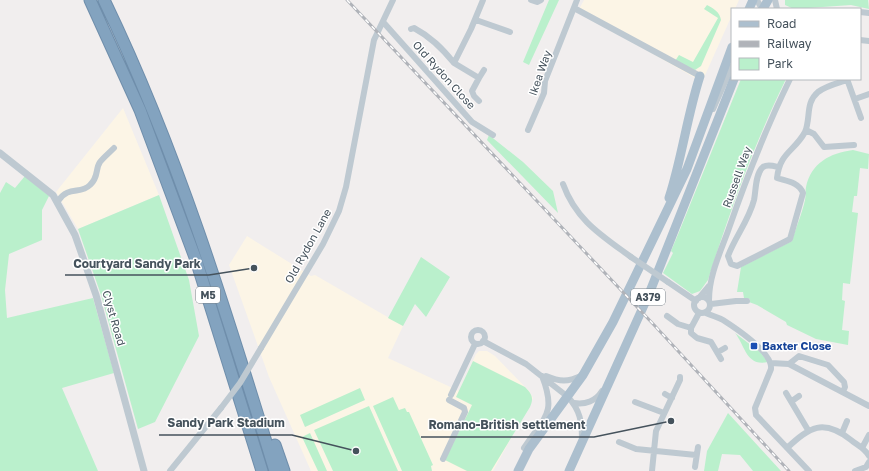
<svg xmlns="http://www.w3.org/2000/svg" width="869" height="471" font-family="'Golos Text',sans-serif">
	<rect width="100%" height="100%" fill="#f1eeee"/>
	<path fill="#fcf5e6" d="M584 0H739L735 9H732V15L702 82 578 11Z
		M123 108 159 195 78 229 56 192Z
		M247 236 311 276 315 275 403 326 388 358 459 391 476 354 479 351H487L495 356 529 391 533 398 493 471H311L269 377 229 265Z"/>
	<path fill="#baf0cc" d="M549 0H559L529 65 523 62Z
		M785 0H868L869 9 851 5 794 9 785 5Z
		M707 5C713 8 720 12 721 20L701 66 695 70 675 61 679 55 693 62 718 18 704 9Z
		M741 79H786C754 144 730 211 708 280L700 291 692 294 663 273 673 253 671 251 679 232Z
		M489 135 523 162 553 191 558 213 487 140Z
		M853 150 869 154 868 169 860 168 857 196H854L852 212 858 213 850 284 843 283 842 300 845 301 842 330 849 331 848 345 816 339 787 325 786 322 757 305 749 302 750 299 744 298 743 292H737L741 267 792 241C796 227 802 214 805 200 806 196 805 191 806 187 811 163 830 153 853 150Z
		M25 176 49 196 42 210V240L9 254 5 290 7 318 93 298 114 373 62 388 98 471H0V193L6 182 15 188Z
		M159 195 189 280 199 336 155 422 138 429 101 295 78 229Z
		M421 257 450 277 426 317 415 304 403 326 388 318Z
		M735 333 760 352 768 362C746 367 745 345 735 333Z
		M473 361 525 387C532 394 534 398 530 407L491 471H467L445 460 472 405 456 397Z
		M360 388 365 400 305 427 300 415Z
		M393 397 399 410 405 408 407 412H409L433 465 431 466 432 471H402L373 406Z
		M369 406 398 471H333L314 430Z
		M728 413 781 471H753L740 455 722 454 718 471H704L707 451Z
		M310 433 327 471H318L302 437Z"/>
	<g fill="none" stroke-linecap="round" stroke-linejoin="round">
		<g stroke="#6f8eab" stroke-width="13">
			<path id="motorway" d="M90 0 140 110 196 260 262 471
				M104 0C177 151 226 311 275 471
				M275 445 284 471"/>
		</g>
		<path stroke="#bec9d1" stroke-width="6" d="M531 0 537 2 541 0
			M757 0 762 9
			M775 0 777 9
			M574 8 700 76
			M860 12 869 13
			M476 20 510 32
			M384 23 472 122 493 135
			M411 29 414 28C431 37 442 48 454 63L471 29 483 0
			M860 40 869 41
			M454 63 479 78 472 91 474 96 479 101
			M479 78 484 70
			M847 79 861 118
			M855 99 869 94
			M713 109 732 66
			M528 130 544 93 545 81 577 0
			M806 130 814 134 824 147 854 145
			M778 167C774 166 767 164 763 167 755 174 756 191 754 200 749 220 735 237 728 256L731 264 737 266 745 262 790 239 803 193C799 182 786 181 777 178 780 152 794 152 805 132 811 118 805 103 818 92 826 86 838 83 847 80
			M563 184C576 220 601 235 631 257
			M58 201C69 185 80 195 90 185 99 177 95 169 100 162 104 157 109 153 114 148
			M668 282 696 301
			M694 305a8 8 0 1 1 16 0a8 8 0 1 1-16 0Z
			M699 298 709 286
			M709 300C709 276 720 253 728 231 746 179 766 128 790 79
			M711 304 736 301H747
			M699 313 691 328V333L697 338 711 342 721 359
			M706 313C712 316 718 317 723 320 737 329 773 353 771 369L755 408 756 415 809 471
			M667 316 678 324 691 328
			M471 337a7 7 0 1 1 14 0a7 7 0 1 1-14 0Z
			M483 341 526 364 568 397C580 410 582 422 582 439
			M261 348 323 244 339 211 346 187 374 40 393 0
			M718 352 725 348
			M771 363 789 364 869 406
			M789 364 799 356 828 365 844 382 845 387 843 392
			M546 376C560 382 568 382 581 376
			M786 393 808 430
			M665 394 672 398
			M451 395 475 344
			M792 401 799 396
			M635 402 664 413
			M574 403C585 405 596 401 602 391
			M842 433 847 421
			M619 442 636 449 696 455
			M524 448C544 417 557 414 542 376
			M787 448C810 427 823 418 851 440 857 445 865 448 869 456
			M862 448 869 435
			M443 459 465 412 464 408 449 400
			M695 467 698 447
			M170 471 221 408
			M652 471 656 431 680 380V377
			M855 471 866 467 869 462"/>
		<path stroke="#bec9d1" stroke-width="7" d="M0 153 53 195 75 235 96 295 144 471"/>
		<path stroke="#acbfce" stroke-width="9" d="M749 9 753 0
			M763 9 768 0
			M669 198C682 158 687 116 700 76
			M518 471 529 449 583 375 613 322 687 169 732 47
			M569 471 649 294 734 79"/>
		<use href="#motorway" stroke="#83a3bf" stroke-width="11"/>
		<g stroke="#b0b3b9" stroke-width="3">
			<path id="rail" d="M347 0 655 326 789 471"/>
		</g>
		<use href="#rail" stroke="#fff" stroke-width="1.5" stroke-dasharray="4.5" stroke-linecap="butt"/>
		<path stroke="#bec9d1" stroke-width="6" d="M631 257 668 282
			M221 408 240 383 261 348"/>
	</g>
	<rect fill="#1a4fb4" stroke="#fff" stroke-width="1.5" x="750" y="342" width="8" height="8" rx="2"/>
	<g text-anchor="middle" stroke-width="3" stroke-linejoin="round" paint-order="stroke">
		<g fill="#fff" stroke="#7d868d" stroke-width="1">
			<rect x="196" y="287" width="24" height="16" rx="3"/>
			<rect x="631" y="289" width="34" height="16" rx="3"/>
		</g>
		<g font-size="10" font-weight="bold" fill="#45525c">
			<text x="208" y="299">M5</text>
			<text x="648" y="301">A379</text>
		</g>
		<g font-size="11" fill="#45525c" stroke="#fff">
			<text transform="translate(540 73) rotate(-71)" y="4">Ikea Way</text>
			<text transform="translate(444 75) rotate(48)" y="4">Old Rydon Close</text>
			<text transform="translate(737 177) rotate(-70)" y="4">Russell Way</text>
			<text transform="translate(308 246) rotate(-61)" y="4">Old Rydon Lane</text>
			<text transform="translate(114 318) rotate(74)" y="4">Clyst Road</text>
		</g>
		<g font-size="11" font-weight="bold" fill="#164399" stroke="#fff" text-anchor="start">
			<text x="762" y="350">Baxter Close</text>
		</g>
	</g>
	<path fill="none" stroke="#45525c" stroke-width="1.5" d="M254 268L209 275H65M356 451L292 435H159M671 421L594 437H421"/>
	<g fill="#45525c" stroke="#fff" stroke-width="1.5">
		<circle cx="254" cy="268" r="4"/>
		<circle cx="356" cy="451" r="4"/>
		<circle cx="671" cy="421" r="4"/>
	</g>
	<g font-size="12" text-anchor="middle" font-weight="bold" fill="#45525c" stroke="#fff" stroke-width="3" stroke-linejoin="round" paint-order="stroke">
		<text x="137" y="268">Courtyard Sandy Park</text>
		<text x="226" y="427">Sandy Park Stadium</text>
		<text x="507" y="429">Romano-British settlement</text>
	</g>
	<rect x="731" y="8" width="130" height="72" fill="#ffffff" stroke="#b5babe"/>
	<rect x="739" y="21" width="20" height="6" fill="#acbfce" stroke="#b5babe"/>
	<text x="767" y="28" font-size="12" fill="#45525c">Road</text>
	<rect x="739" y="41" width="20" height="6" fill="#b0b3b9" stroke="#b5babe"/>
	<text x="767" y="48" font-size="12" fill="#45525c">Railway</text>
	<rect x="739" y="58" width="20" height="12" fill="#baf0cc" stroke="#b5babe"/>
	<text x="767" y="68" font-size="12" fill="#45525c">Park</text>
</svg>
